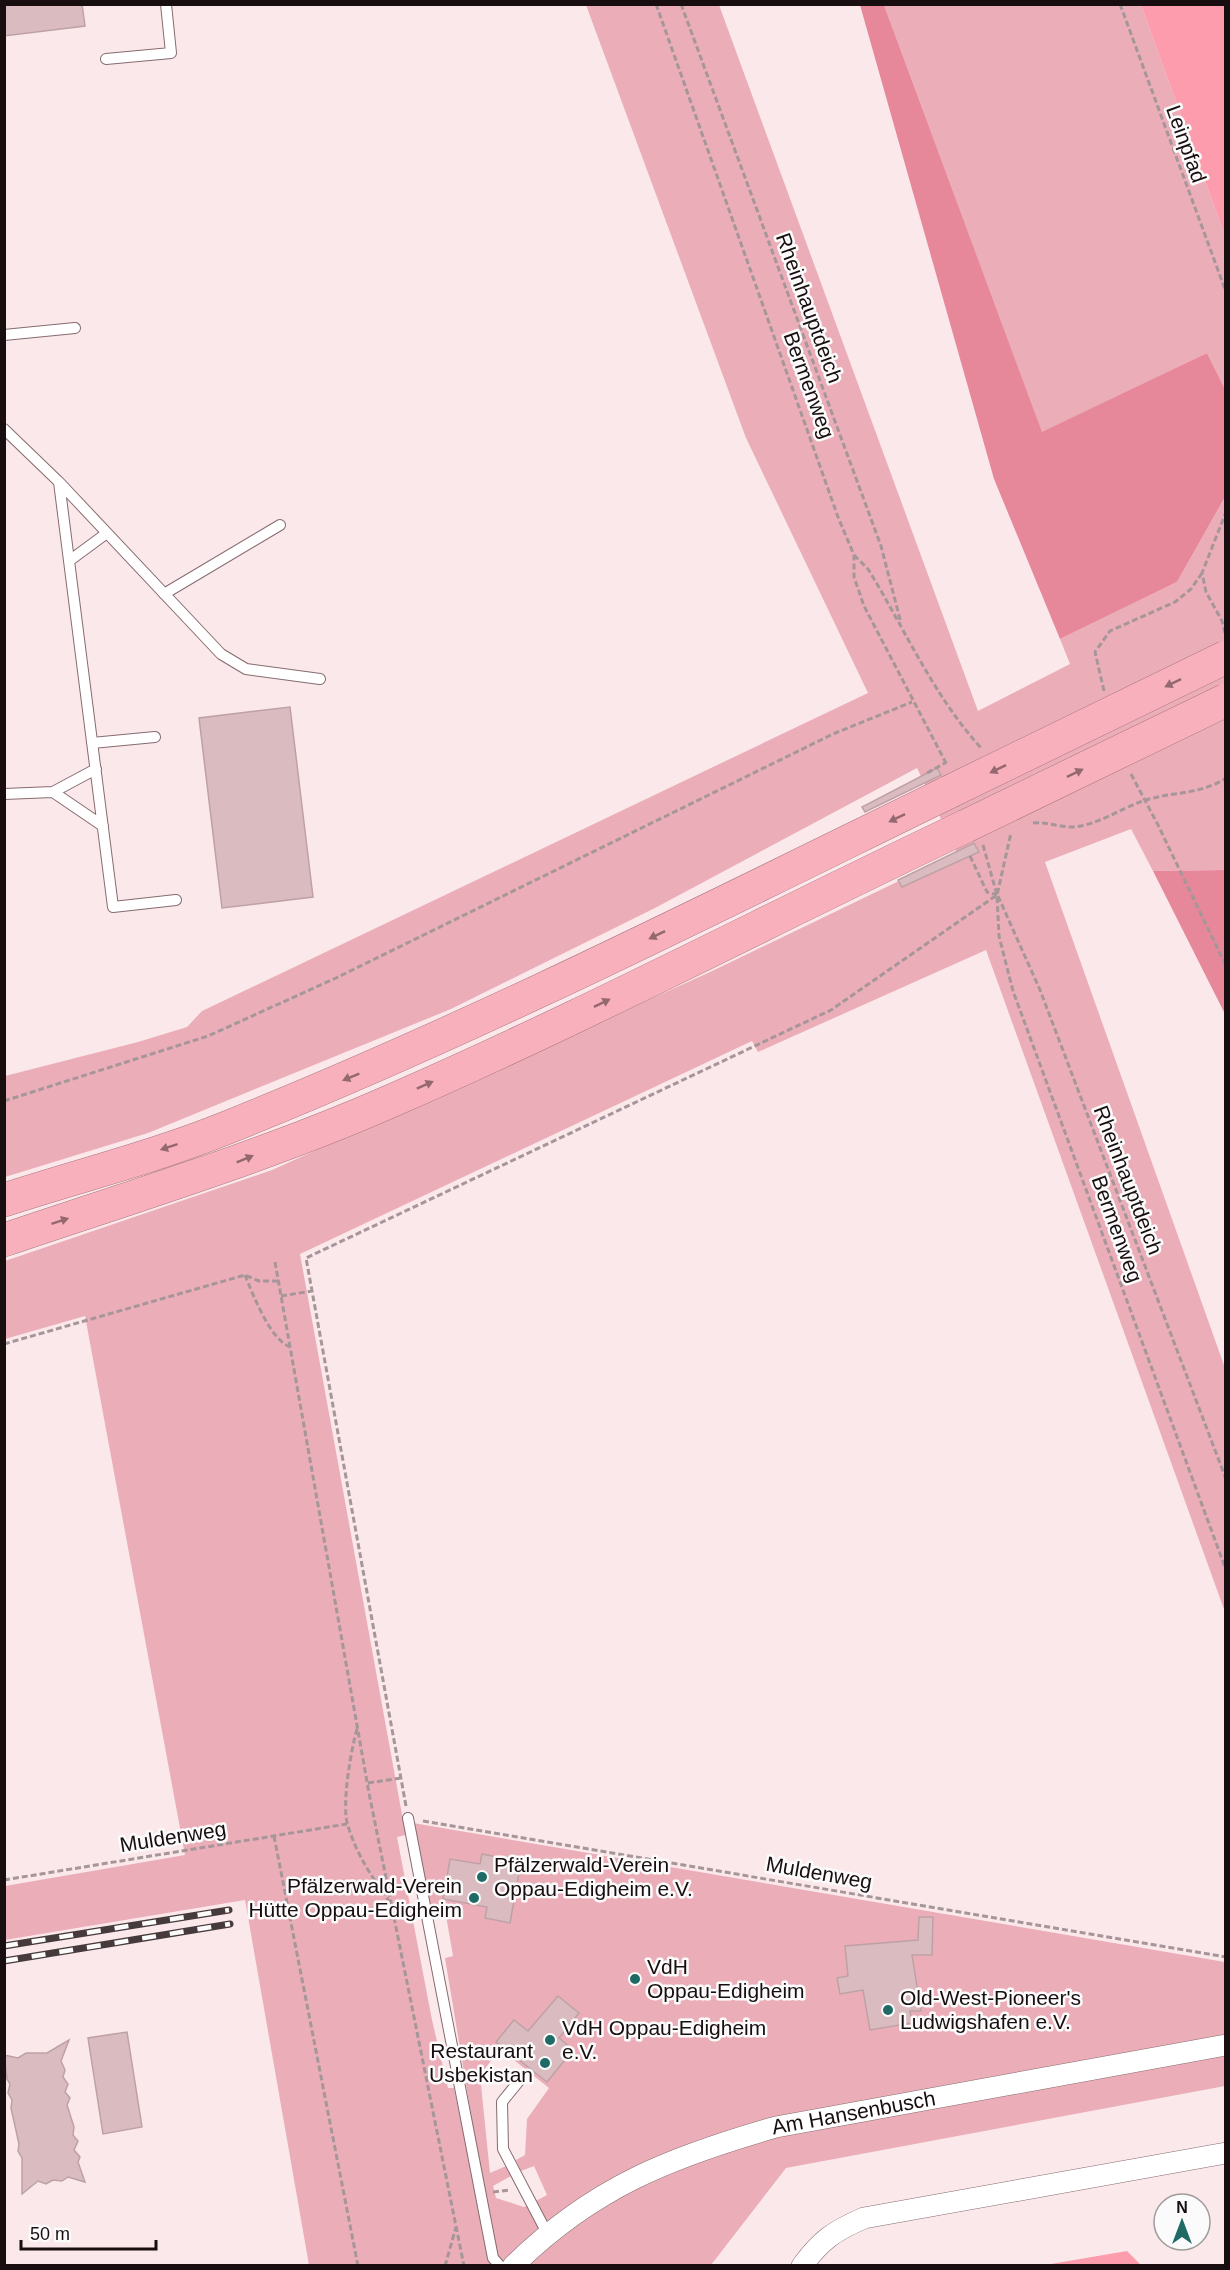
<svg xmlns="http://www.w3.org/2000/svg" width="1230" height="2270" font-family="Helvetica,sans-serif">
	<rect width="100%" height="100%" fill="#fbe8eb"/>
	<path fill="#ebaeb8" fill-rule="evenodd" d="M586 5H719L978 711 1070 664 1060 639 1177 582 1225 497V870L1153 871 1131 829 1045 862 1225 1368V1612L986 950 758 1052 752 1041 300 1254 403 1820 406 1835 397 1837 432 2020 448 2088H454L492 2265H309L245 1900 5 1940V1886L185 1855 85 1316 5 1339V1261L272 1170 710 972 957 853 917 768 655 908 451 1009 148 1133 5 1177V1076L138 1042 187 1027 202 1011 868 693 746 438Z
		M884 5H1141L1225 236V389L1207 353 1042 433Z
		M413 1823 1225 1962V2086L786 2168 711 2265H496L445 1958 453 1956 444 1904 429 1907ZM500 2049 549 2088 527 2119 525 2155 516 2160 521 2171 534 2166 547 2195 524 2207 496 2198 493 2186 511 2176 506 2166 490 2173 480 2075Z"/>
	<path fill="#e6889a" d="M860 5H884L1042 432 1207 353 1225 389V497L1177 582 1060 639 994 479Z
		M1225 870H1226L1225 1014 1153 871Z"/>
	<path fill="#fc9cad" d="M1141 5H1225V236Z
		M1127 2251 1141 2265H1045Z"/>
	<path fill="#d9bbc0" stroke="#bea1a5" stroke-width="1.5" d="M4 4H82L85 26 4 36Z
		M290 707 313 897 222 908 199 718Z
		M937 768 941 775 865 812 862 807Z
		M974 843 979 852 902 887 898 880Z
		M482 1854 521 1862 510 1923 485 1918 487 1907 443 1899 450 1859 480 1864Z
		M919 1917H933L932 1955H912L921 2011H910L912 2023 870 2030 863 1990 840 1994 837 1978 848 1976 845 1946 918 1940Z
		M558 1996 579 2013 559 2038 573 2050 547 2082 496 2042 514 2020 528 2031Z
		M127 2032 142 2127 103 2134 88 2038Z
		M69 2040 61 2061 65 2070 63 2077 68 2084 65 2092 70 2098 67 2105 74 2127 73 2135 78 2141 74 2150 80 2157 78 2162 85 2182 68 2177 62 2181 53 2180 46 2184 38 2181 22 2194V2158L18 2151 19 2144 11 2108 12 2100 8 2093 10 2084 7 2079 4 2055 18 2058 26 2053H47Z"/>
	<g fill="none" stroke-linecap="round" stroke-linejoin="round">
		<g stroke="#866b6f" stroke-width="12">
			<path id="service" d="M106 59 171 53 166 4
				M4 335 75 328
				M4 429 59 482 113 907 176 900
				M59 482 221 654 246 669 320 679
				M69 561 107 533
				M164 594 280 525
				M92 743 155 737
				M53 792 103 826
				M4 794 53 792 96 769
				M408 1818 493 2258 500 2266
				M519 2081 502 2102 503 2149 547 2233"/>
		</g>
		<g stroke="#866b6f" stroke-width="22">
			<g id="minor">
				<path id="s1" d="M513 2266C593 2187 671 2157 776 2127L1226 2045"/>
				<path d="M802 2266C821 2240 834 2231 864 2218L1226 2153"/>
			</g>
		</g>
		<g stroke="#aa7880" stroke-width="34">
			<path id="motorway" d="M4 1200C78 1176 154 1157 226 1128 473 1029 710 909 949 792
				M4 1240C134 1196 266 1156 391 1101 586 1016 774 917 966 826"/>
		</g>
		<path stroke="#a69699" stroke-width="3" stroke-dasharray="6 3" stroke-linecap="butt" d="M656 4 838 517 854 555V577L864 606 947 765
			M681 4 881 546 901 623
			M1120 4 1226 292
			M854 555 868 569C905 629 934 697 982 749
			M1225 633 1222 621 1206 592 1202 573 1226 512
			M1104 691 1095 652 1110 631 1175 602 1191 589 1202 573
			M927 773 945 763
			M1131 774 1158 825 1226 966
			M1033 823C1046 822 1057 826 1070 827 1094 827 1118 810 1140 802 1169 791 1199 796 1226 778
			M983 845 997 895 999 936 1013 991 1226 1570
			M970 856 987 892 997 895
			M998 896 1040 990 1226 1479
			M4 1101 208 1036 336 978 833 734 912 702
			M275 1262 369 1793 464 2266
			M245 1275C253 1295 270 1339 290 1347
			M281 1296 312 1291
			M4 1344 245 1275 259 1281H278
			M357 1729C351 1750 341 1806 348 1826 357 1856 374 1880 391 1904
			M368 1783 401 1778
			M406 1806 306 1258 831 1010 997 895 1011 833
			M423 1821 1226 1957
			M274 1836 358 2266
			M4 1880 347 1824
			M493 2192 510 2190
			M445 2266 456 2227"/>
		<use href="#service" stroke="#fff" stroke-width="10"/>
		<use href="#minor" stroke="#fff" stroke-width="21"/>
		<use href="#motorway" stroke="#f8b1bc" stroke-width="33"/>
		<g stroke="#463a3c" stroke-width="7">
			<path id="rail" d="M4 1946 229 1910
				M4 1961 230 1924"/>
		</g>
		<use href="#rail" stroke="#fbfbfb" stroke-width="4.5" stroke-dasharray="14" stroke-linecap="butt"/>
		<g stroke="#aa7880" stroke-width="34" stroke-linecap="butt">
			<path id="motorway-bridge" d="M949 792 1226 657
				M966 826 1226 700"/>
		</g>
		<use href="#motorway-bridge" stroke="#f8b1bc" stroke-width="33"/>
	</g>
	<defs><path id="oneway-solid" d="M-6-.8H1V-3.2L6.5 0L1 3.2V.8H-6Z" transform="scale(1.5)"/></defs>
	<g fill="#93686f">
		<use href="#oneway-solid" transform="translate(1173 683) rotate(154)"/>
		<use href="#oneway-solid" transform="translate(998 769) rotate(154)"/>
		<use href="#oneway-solid" transform="translate(1075 773) rotate(-26)"/>
		<use href="#oneway-solid" transform="translate(897 818) rotate(154)"/>
		<use href="#oneway-solid" transform="translate(657 935) rotate(154)"/>
		<use href="#oneway-solid" transform="translate(602 1003) rotate(-26)"/>
		<use href="#oneway-solid" transform="translate(351 1077) rotate(158)"/>
		<use href="#oneway-solid" transform="translate(425 1085) rotate(-24)"/>
		<use href="#oneway-solid" transform="translate(169 1147) rotate(162)"/>
		<use href="#oneway-solid" transform="translate(245 1159) rotate(-22)"/>
		<use href="#oneway-solid" transform="translate(60 1221) rotate(-18)"/>
	</g>
	<g fill="#1f6a65" stroke="#fbfbfb" stroke-width="2">
		<circle cx="482" cy="1877" r="6"/>
		<circle cx="474" cy="1898" r="6"/>
		<circle cx="635" cy="1979" r="6"/>
		<circle cx="888" cy="2010" r="6"/>
		<circle cx="550" cy="2040" r="6"/>
		<circle cx="545" cy="2063" r="6"/>
	</g>
	<g text-anchor="middle" stroke-width="5" stroke-linejoin="round" paint-order="stroke">
		<g font-size="21" fill="#180e10" stroke="#fbfbfb">
			<text transform="translate(1186 144) rotate(70)" y="7">Leinpfad</text>
			<text transform="translate(809 308) rotate(70)" y="7">Rheinhauptdeich</text>
			<text transform="translate(809 385) rotate(70)" y="7">Bermenweg</text>
			<text transform="translate(1128 1180) rotate(69)" y="7">Rheinhauptdeich</text>
			<text transform="translate(1117 1229) rotate(70)" y="7">Bermenweg</text>
			<text transform="translate(173 1837) rotate(-9)" y="7">Muldenweg</text>
			<text transform="translate(819 1873) rotate(10)" y="7">Muldenweg</text>
			<text dy="7" stroke="none"><textPath href="#s1" startOffset="380">Am Hansenbusch</textPath></text>
		</g>
		<g font-size="21" fill="#180e10" stroke="#fbfbfb" text-anchor="start">
			<text x="494" y="1872">Pfälzerwald-Verein<tspan x="494" dy="24">Oppau-Edigheim e.V.</tspan></text>
			<text x="462" y="1893" text-anchor="end">Pfälzerwald-Verein<tspan x="462" dy="24">Hütte Oppau-Edigheim</tspan></text>
			<text x="647" y="1974">VdH<tspan x="647" dy="24">Oppau-Edigheim</tspan></text>
			<text x="900" y="2005">Old-West-Pioneer's<tspan x="900" dy="24">Ludwigshafen e.V.</tspan></text>
			<text x="562" y="2035">VdH Oppau-Edigheim<tspan x="562" dy="24">e.V.</tspan></text>
			<text x="533" y="2058" text-anchor="end">Restaurant<tspan x="533" dy="24">Usbekistan</tspan></text>
		</g>
	</g>
	<rect width="1230" height="2270" fill="none" stroke="#180e10" stroke-width="12"/>
	<g transform="translate(1182 2222)"><circle r="28" fill="#fbfbfb" stroke="#a09c9d" stroke-width="1.5"/>
	<path d="M0-4.5L10 22L0 15L-10 22Z" fill="#1f6a65"/>
	<text y="-9" font-size="16" font-weight="bold" text-anchor="middle" fill="#180e10">N</text>
	</g>
	<path d="M21 2240v9h135v-9" fill="none" stroke="#180e10" stroke-width="3"/>
	<text x="30" y="2240" font-size="18" fill="#180e10" stroke="#fbfbfb" stroke-width="4.5" paint-order="stroke">50 m</text>
</svg>
